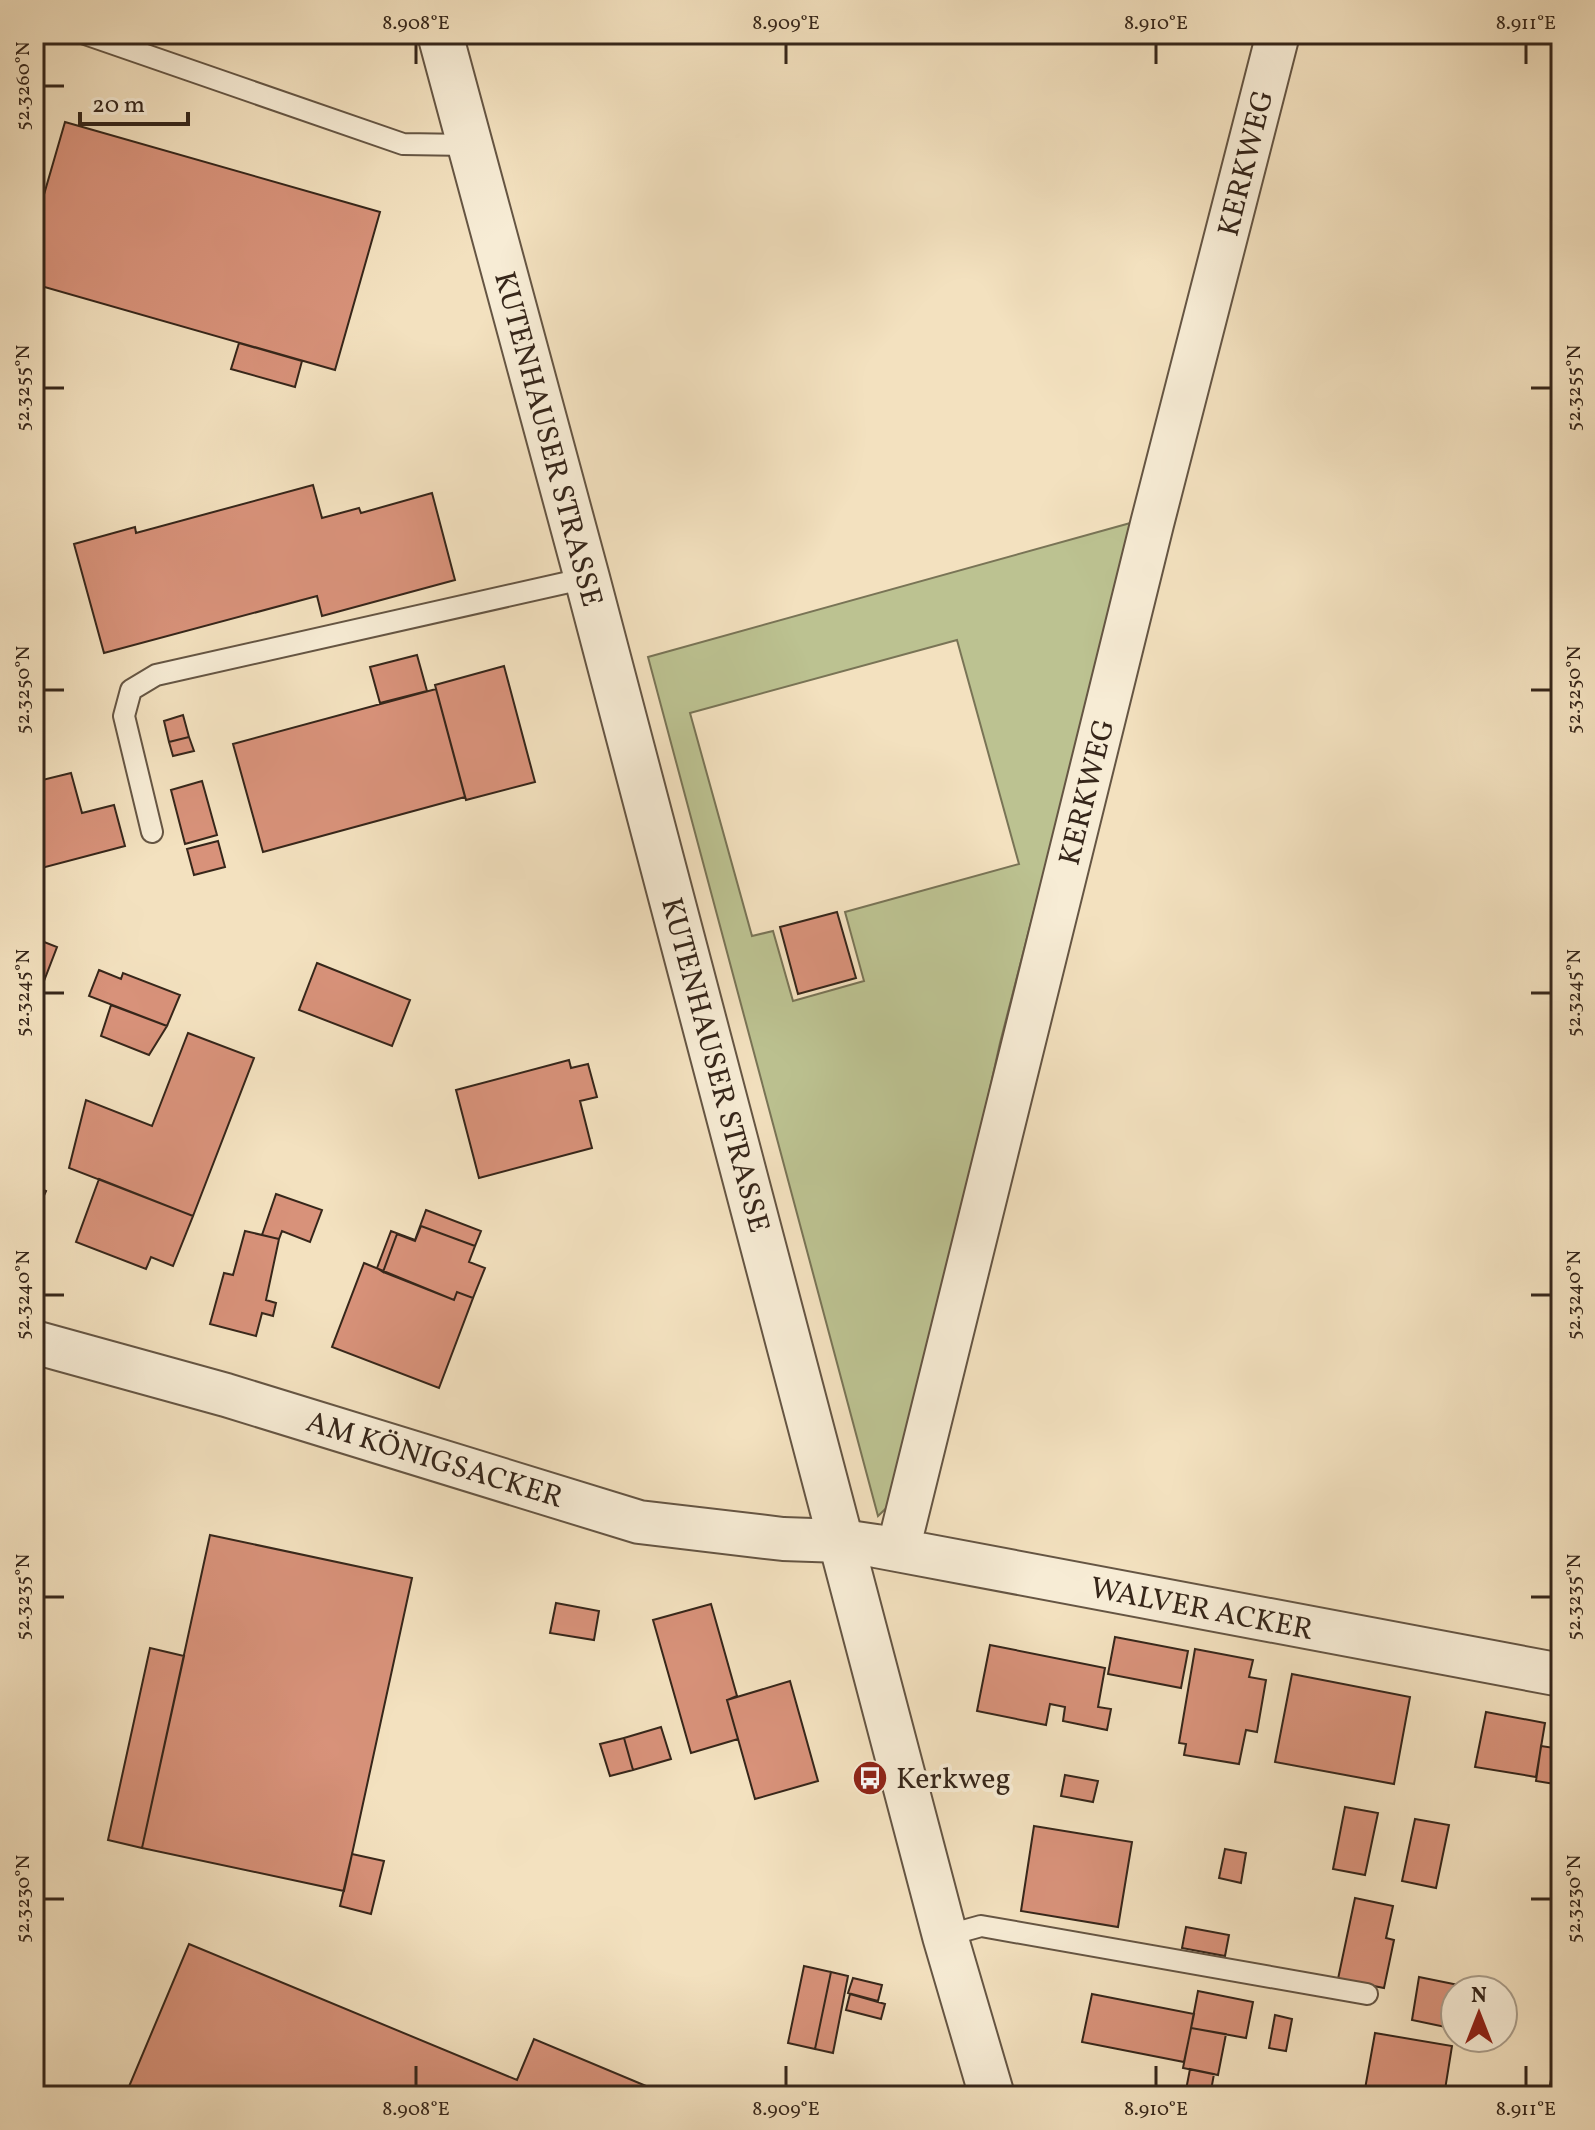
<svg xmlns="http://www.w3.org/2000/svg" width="1595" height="2130" font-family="Vollkorn,serif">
	<rect width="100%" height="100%" fill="#f3e1bf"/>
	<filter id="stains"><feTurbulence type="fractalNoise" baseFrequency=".0025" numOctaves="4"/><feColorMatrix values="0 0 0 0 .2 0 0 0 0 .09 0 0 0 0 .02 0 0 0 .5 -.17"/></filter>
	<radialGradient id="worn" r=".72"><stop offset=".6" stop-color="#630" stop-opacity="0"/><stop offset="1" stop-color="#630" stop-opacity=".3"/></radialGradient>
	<path fill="#bcc291" stroke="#797456" stroke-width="2" fill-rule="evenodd" d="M1134 522 1000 1043 900 1495 878 1516 648 657ZM957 640 1019 864 845 912 864 981 793 1001 773 931 752 936 690 713Z"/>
	<path fill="#d8927a" stroke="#36261a" stroke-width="2" d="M65 122 380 212 335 370 34 284V229Z
		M239 343 302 361 295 387 231 369Z
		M313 485 322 518 359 508 361 513 432 493 455 580 322 616 317 596 104 653 74 544 135 527 136 533Z
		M417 655 427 691 380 703 370 667Z
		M504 666 535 782 466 800 435 685Z
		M436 689 465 797 263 852 233 744Z
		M183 715 189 737 169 742 164 721Z
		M189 737 194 751 173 756 169 742Z
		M71 773 82 813 114 805 125 846 34 870V782Z
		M202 781 217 835 185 844 171 790Z
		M218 841 225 867 194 875 187 849Z
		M837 912 856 978 798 994 780 927Z
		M34 938 57 947 34 1007Z
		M317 963 410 1000 392 1046 299 1010Z
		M99 970 121 979 123 973 180 995 167 1026 89 996Z
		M111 1005 167 1026 149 1055 101 1036Z
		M188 1033 254 1058 193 1216 69 1168 86 1100 152 1126Z
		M569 1060 571 1068 588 1064 597 1097 580 1101 592 1148 479 1178 456 1090Z
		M99 1179 193 1216 173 1266 151 1257 146 1269 76 1242Z
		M34 1186 46 1191 34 1218Z
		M276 1194 322 1210 310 1242 282 1231 279 1239 262 1235Z
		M426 1210 481 1231 475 1246 421 1226 415 1241 397 1234 383 1272 377 1268 391 1231 415 1240Z
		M421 1226 475 1246 469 1262 485 1268 473 1298 457 1292 454 1300 383 1272 397 1234 415 1241Z
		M245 1231 279 1239 266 1300 276 1303 273 1316 262 1313 256 1336 210 1324 224 1273 233 1275Z
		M364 1263 454 1300 457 1292 473 1298 439 1388 332 1347Z
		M210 1535 412 1578 344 1891 142 1848Z
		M556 1603 599 1611 594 1640 550 1633Z
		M711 1604 737 1696 727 1700 738 1739 691 1753 653 1620Z
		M1115 1637 1188 1651 1181 1688 1108 1674Z
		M990 1645 1105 1668 1098 1707 1111 1709 1107 1730 1063 1721 1065 1707 1050 1704 1046 1725 977 1711Z
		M150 1648 184 1656 142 1848 108 1840Z
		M1195 1649 1253 1660 1249 1677 1266 1680 1257 1732 1246 1730 1239 1764 1184 1755 1186 1744 1179 1743Z
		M1292 1674 1410 1697 1394 1784 1275 1762Z
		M790 1681 818 1781 755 1799 727 1700Z
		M1486 1712 1545 1723 1536 1777 1475 1767Z
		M661 1727 671 1759 633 1770 624 1738Z
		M624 1738 633 1770 610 1776 600 1744Z
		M1541 1746 1561 1749V1785L1536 1781Z
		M1065 1775 1098 1781 1093 1802 1061 1796Z
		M1345 1807 1378 1813 1365 1875 1333 1869Z
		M1415 1819 1449 1825 1436 1888 1402 1881Z
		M1034 1826 1132 1842 1118 1927 1021 1911Z
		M1225 1849 1246 1853 1241 1883 1219 1878Z
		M352 1854 384 1861 371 1914 340 1906Z
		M1355 1898 1393 1906 1386 1938 1394 1940 1384 1988 1338 1979Z
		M1186 1927 1229 1935 1225 1956 1182 1948Z
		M189 1944 517 2080 534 2039 670 2096H125Z
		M804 1966 831 1972 815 2049 788 2043Z
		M831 1972 848 1976 833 2053 815 2049Z
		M1419 1977 1483 1990H1455V2029L1412 2020Z
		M853 1978 882 1985 878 2001 848 1993Z
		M1198 1991 1253 2002 1246 2038 1191 2028Z
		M850 1994 885 2004 881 2019 846 2010Z
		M1092 1994 1194 2014 1184 2062 1082 2042Z
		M1275 2015 1292 2019 1286 2051 1269 2048Z
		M1191 2028 1226 2034 1218 2075 1183 2068Z
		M1375 2033 1452 2046 1444 2096H1402L1365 2089Z
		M1190 2069 1214 2074 1210 2096 1185 2095Z
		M1552 2074 1561 2076V2096H1548Z"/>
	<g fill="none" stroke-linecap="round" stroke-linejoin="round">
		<g stroke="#655543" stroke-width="24">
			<path id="service" d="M85 34 403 144 469 145
				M152 832 124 716 131 690 156 675 587 578
				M945 1936 981 1926 1367 1994"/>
		</g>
		<g stroke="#655543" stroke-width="46">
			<path id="minor" d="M34 1342 226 1395 639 1522 783 1539 842 1541 876 1546 1561 1675
				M898 1550 1152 524 1278 34"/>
		</g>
		<g stroke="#655543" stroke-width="48">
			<path id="tertiary" d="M440 34 587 578 945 1936 992 2096"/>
		</g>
		<use href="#service" stroke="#f7ecd5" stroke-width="20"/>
		<use href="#minor" stroke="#f7ecd5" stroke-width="42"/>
		<use href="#tertiary" stroke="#f7ecd5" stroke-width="44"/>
	</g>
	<path fill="none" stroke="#36261a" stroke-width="3" d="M416 44V64M786 44V64M1156 44V64M1526 44V64M44 86H64M44 388H64M1531 388H1551M44 690H64M1531 690H1551M44 993H64M1531 993H1551M44 1295H64M1531 1295H1551M44 1597H64M1531 1597H1551M44 1899H64M1531 1899H1551M416 2066V2086M786 2066V2086M1156 2066V2086M1526 2066V2086"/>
	<defs>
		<g id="bus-disc" transform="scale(1.8)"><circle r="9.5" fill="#8f2418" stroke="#f7ecd5"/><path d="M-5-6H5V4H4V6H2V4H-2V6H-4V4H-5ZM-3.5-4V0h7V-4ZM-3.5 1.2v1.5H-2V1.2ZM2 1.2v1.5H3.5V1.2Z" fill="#fff"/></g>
	</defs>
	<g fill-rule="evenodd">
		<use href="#bus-disc" x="870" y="1778"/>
	</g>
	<g text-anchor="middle" stroke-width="8" stroke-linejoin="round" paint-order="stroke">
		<g font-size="30" fill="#36261a" stroke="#f7ecd5">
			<text transform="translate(1245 163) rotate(-76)" y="10">KERKWEG</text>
			<text transform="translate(549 439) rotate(75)" y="10">KUTENHAUSER STRASSE</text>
			<text transform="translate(1086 792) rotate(-76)" y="10">KERKWEG</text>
			<text transform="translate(716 1065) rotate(75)" y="10">KUTENHAUSER STRASSE</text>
			<text transform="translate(435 1459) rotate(17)" y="10">AM KÖNIGSACKER</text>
			<text transform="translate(1202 1608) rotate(11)" y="10">WALVER ACKER</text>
		</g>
		<g font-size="30" fill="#36261a" stroke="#f7ecd5" text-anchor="start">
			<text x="896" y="1788">Kerkweg</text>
		</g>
	</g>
	<rect width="1595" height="2130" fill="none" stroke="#f3e1bf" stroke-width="88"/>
	<g transform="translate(1479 2014)"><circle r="38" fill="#f7ecd5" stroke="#aa9d8a" stroke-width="2"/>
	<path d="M0-6L14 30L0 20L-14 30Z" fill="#8f2418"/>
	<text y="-12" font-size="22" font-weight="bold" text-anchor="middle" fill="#36261a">N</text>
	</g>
	<path d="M80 112v12h108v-12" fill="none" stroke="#36261a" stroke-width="4"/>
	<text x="92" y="112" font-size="24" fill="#36261a" stroke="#f7ecd5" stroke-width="6" paint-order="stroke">20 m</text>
	<rect x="44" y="44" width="1507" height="2042" fill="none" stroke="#36261a" stroke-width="3"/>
	<g font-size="20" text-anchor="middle" fill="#36261a">
		<text x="416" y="29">8.908°E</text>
		<text x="786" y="29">8.909°E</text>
		<text x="1156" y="29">8.910°E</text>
		<text x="1526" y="29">8.911°E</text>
		<text transform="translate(22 86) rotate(-90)" y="7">52.3260°N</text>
		<text transform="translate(22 388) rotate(-90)" y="7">52.3255°N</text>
		<text transform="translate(1573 388) rotate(-90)" y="7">52.3255°N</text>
		<text transform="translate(22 690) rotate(-90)" y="7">52.3250°N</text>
		<text transform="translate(1573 690) rotate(-90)" y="7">52.3250°N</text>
		<text transform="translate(22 993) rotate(-90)" y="7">52.3245°N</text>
		<text transform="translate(1573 993) rotate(-90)" y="7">52.3245°N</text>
		<text transform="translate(22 1295) rotate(-90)" y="7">52.3240°N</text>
		<text transform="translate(1573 1295) rotate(-90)" y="7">52.3240°N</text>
		<text transform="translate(22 1597) rotate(-90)" y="7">52.3235°N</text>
		<text transform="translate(1573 1597) rotate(-90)" y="7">52.3235°N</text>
		<text transform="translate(22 1899) rotate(-90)" y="7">52.3230°N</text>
		<text transform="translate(1573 1899) rotate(-90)" y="7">52.3230°N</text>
		<text x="416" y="2115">8.908°E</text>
		<text x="786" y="2115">8.909°E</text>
		<text x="1156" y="2115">8.910°E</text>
		<text x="1526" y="2115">8.911°E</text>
	</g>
	<rect width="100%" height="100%" filter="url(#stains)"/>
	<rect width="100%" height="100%" fill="url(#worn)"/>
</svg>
